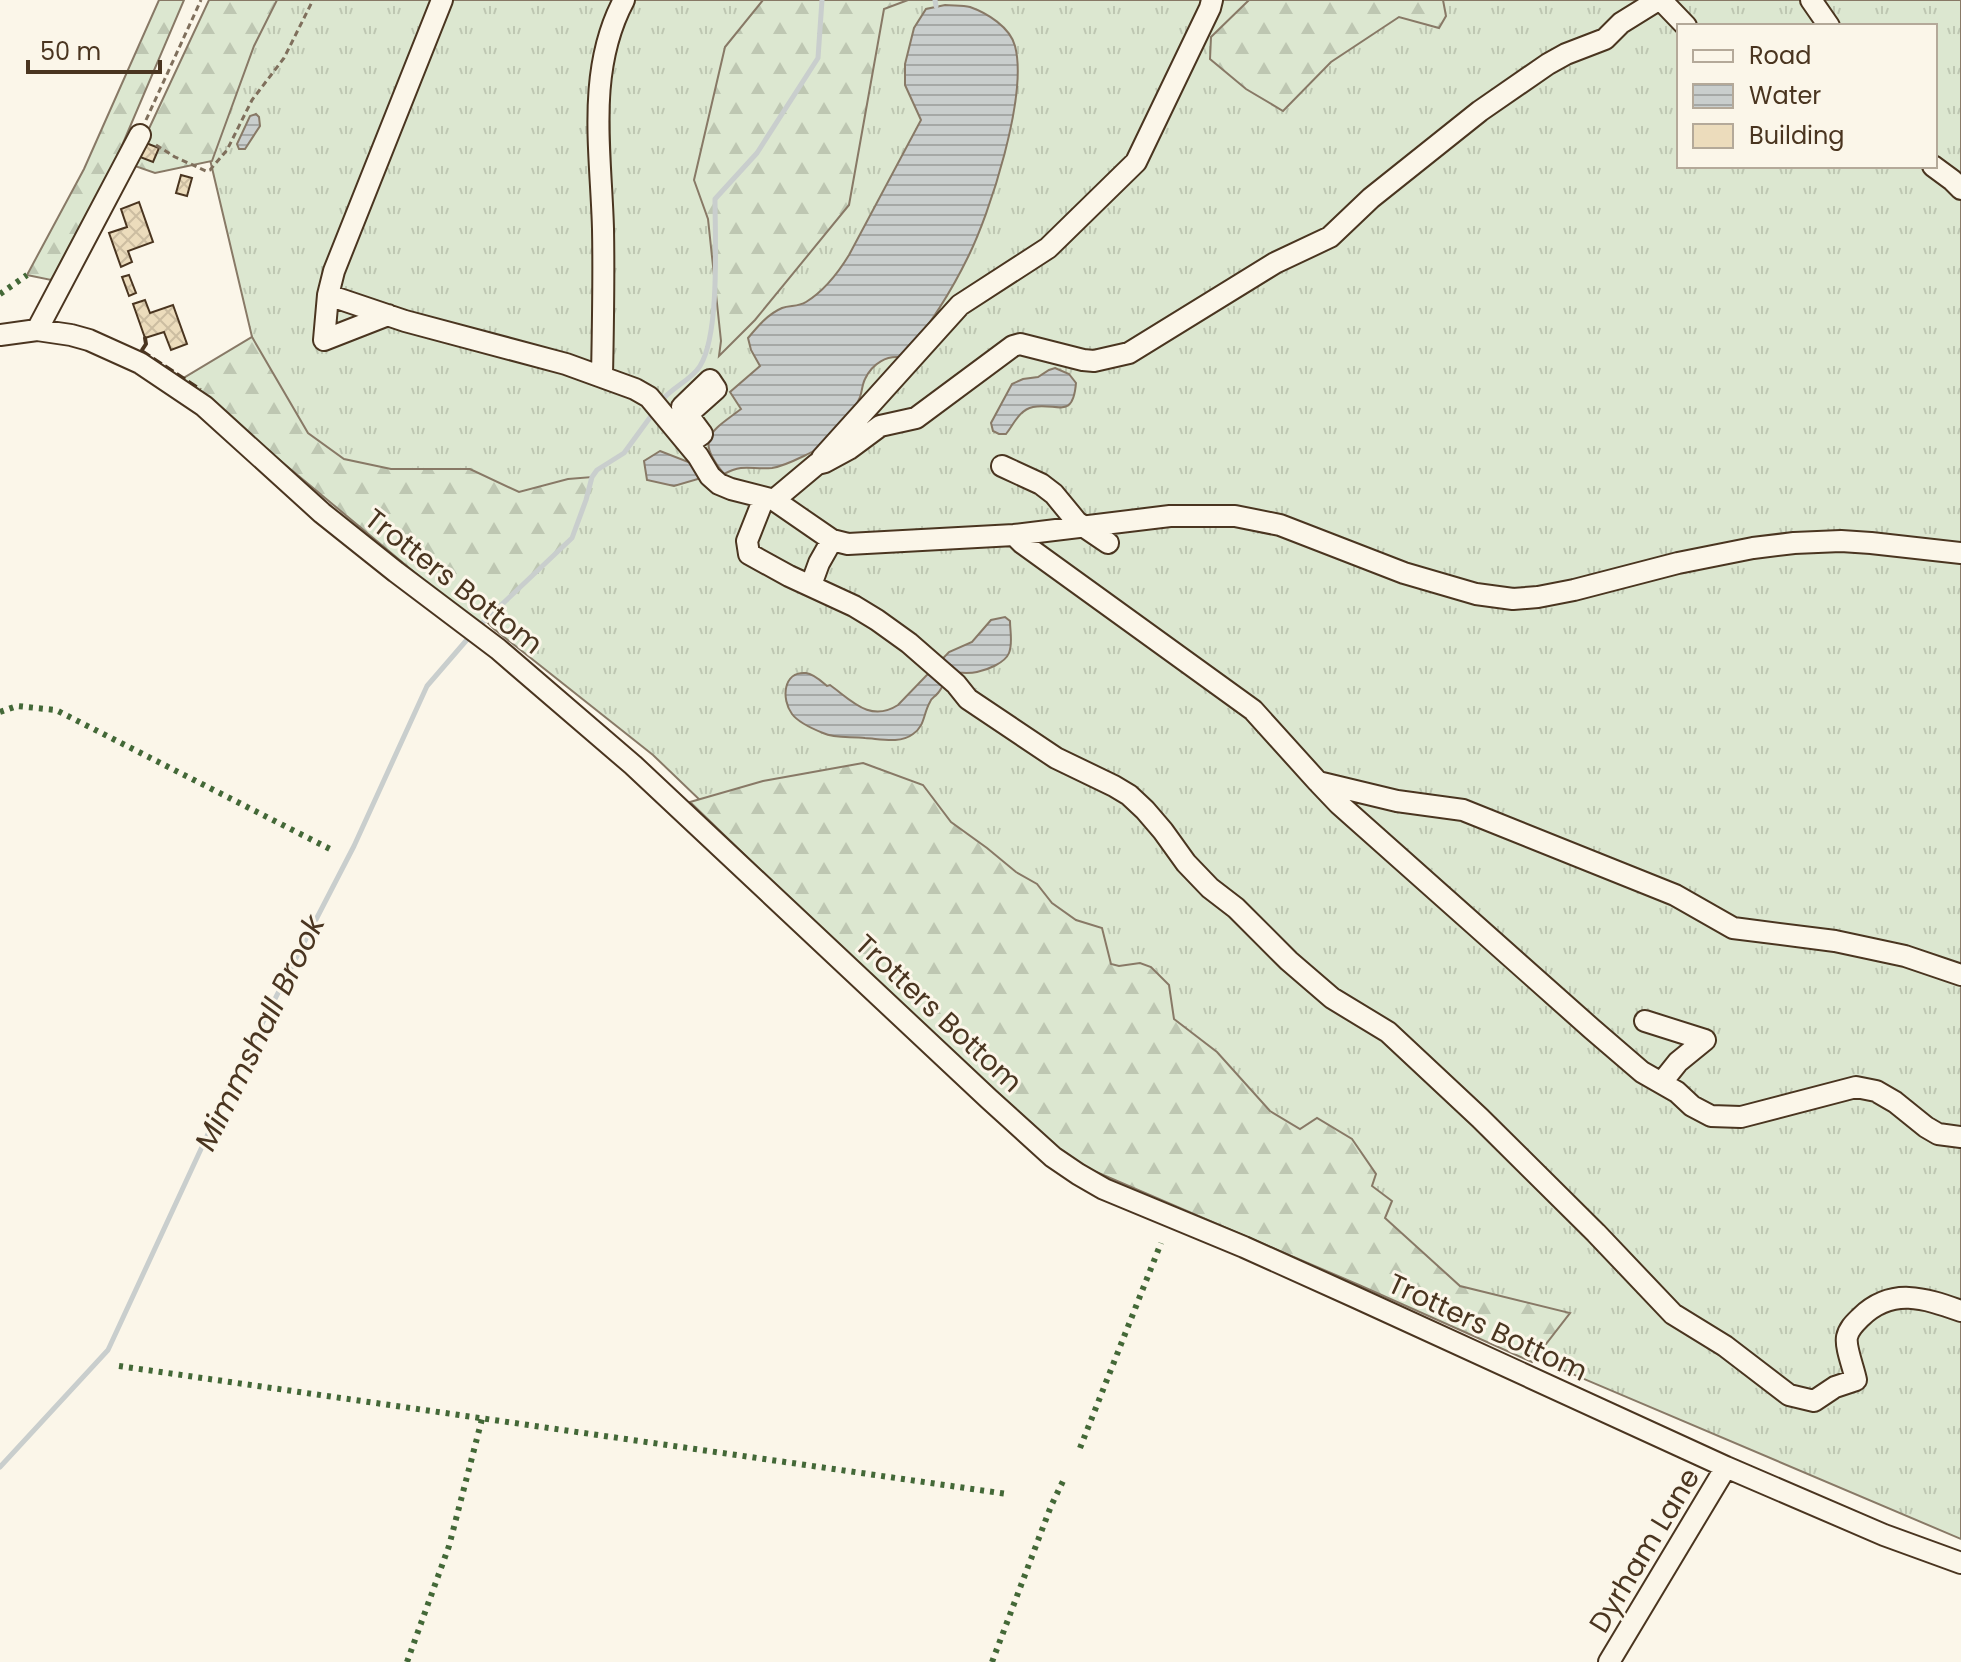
<svg xmlns="http://www.w3.org/2000/svg" width="1961" height="1662" font-family="Poppins,sans-serif">
	<defs>
		<pattern id="grass-tufts" width="24" height="20" patternUnits="userSpaceOnUse" patternTransform="scale(2)"><rect width="24" height="20" fill="#dce7d0"/><path d="M3 7l-1-3M5 7V3M7 7l1-3M15 17l-1-3M17 17v-4M19 17l1-3" fill="none" stroke="#bec7b2"/></pattern>
		<pattern id="forest-firs" width="22" height="20" patternUnits="userSpaceOnUse" patternTransform="scale(2)"><rect width="22" height="20" fill="#dce7d0"/><path d="M5 1l3.5 6h-7zM16 11l3.5 6h-7z" fill="#bec7b2"/></pattern>
		<pattern id="water-rules" width="6" height="5" patternUnits="userSpaceOnUse" patternTransform="scale(2)"><rect width="6" height="5" fill="#c9cecd"/><path d="M0 2.5h6" fill="none" stroke="#a5a8a6"/></pattern>
		<pattern id="building-cross-hatch" width="8" height="8" patternUnits="userSpaceOnUse" patternTransform="scale(2)"><rect width="8" height="8" fill="#ecdcbc"/><path d="M0 0l8 8M0 8l8-8" fill="none" stroke="#ccbda1"/></pattern>
	</defs>
	<rect width="100%" height="100%" fill="#fbf6e9"/>
	<path fill="url(#grass-tufts)" stroke="#887966" stroke-width="2" fill-rule="evenodd" d="M263 0H1961V1539L1080 1165 653 755 494 629 266 396 208 151ZM1679 26H1935V166H1679Z"/>
	<path fill="url(#forest-firs)" stroke="#887966" stroke-width="2" d="M159 0H184L92 216 51 280 27 275 84 169Z
		M209 0H277L254 46 212 161 155 173 132 165Z
		M763 0H908L884 9 849 205 755 320 719 356 721 341 708 219 694 180 725 47Z
		M1249 0H1443L1446 16 1439 28 1399 17 1331 62 1283 111 1246 89 1210 59 1211 37Z
		M252 337 308 433 344 459 391 469H470L519 492 568 479 592 477 586 500 572 538 479 626 182 379Z
		M863 763 923 785 951 822 987 848 1016 872 1037 884 1052 903 1076 920 1102 928 1111 964 1119 966 1140 963 1151 967 1169 985 1174 1019 1217 1052 1270 1111 1300 1129 1317 1118 1352 1139 1376 1174 1372 1186 1392 1201 1385 1218 1460 1286 1570 1313 1532 1362 1359 1285 1080 1165 1011 1112 690 802 763 781Z"/>
	<path fill="url(#water-rules)" stroke="#887966" stroke-width="2" d="M945 5C953 6 962 5 970 7 987 13 1010 27 1015 46 1028 95 990 214 967 259 950 294 928 327 904 358 887 354 872 364 865 379 862 385 862 392 860 397 854 412 843 427 832 438 824 448 785 466 772 468 751 470 745 463 724 474 694 438 711 432 741 409L730 392 760 366 751 350 748 338C758 326 768 314 782 308 790 305 798 307 806 302 824 291 838 273 849 255L921 120 905 85V64L914 28 926 9Z
		M256 114 259 117 260 126 245 149H239L237 144 250 116Z
		M1055 368 1069 374 1076 383C1073 421 1056 402 1033 407 1019 410 1014 424 1006 434H999L993 431 991 423 1012 384 1023 379 1038 377 1049 370Z
		M660 451 691 463 699 476 698 479 674 486 647 480 644 461Z
		M1005 617 1010 621C1010 631 1013 643 1009 653 1005 663 987 670 977 672 968 674 960 672 951 673 945 680 943 687 938 693 934 698 932 697 930 702 923 714 925 726 913 734 900 744 881 739 865 738 851 736 836 739 823 733 813 729 798 722 792 714 781 699 783 671 806 673 814 674 821 681 827 686L830 685C851 700 870 723 898 705L949 652 972 642 991 620Z"/>
	<g fill="none" stroke-linecap="round" stroke-linejoin="round">
		<path stroke="#c9cecd" stroke-width="5" d="M935 0 936 6
			M659 404C669 388 690 382 700 366 720 334 715 239 715 199L757 153 818 58 822 0
			M477 628 572 538 586 500 592 477 597 470 624 453 654 412
			M0 1467 108 1350 232 1082 354 846 427 686 471 635"/>
	</g>
	<path fill="url(#building-cross-hatch)" stroke="#4a3520" stroke-width="2" d="M146 143 159 148 153 162 140 157Z
		M181 175 192 178 187 196 176 193Z
		M139 202 153 242 128 251 132 262 121 267 109 233 127 227 121 209Z
		M129 275 136 293 129 296 122 277Z
		M145 300 150 313 173 305 187 344 171 350 164 332 145 338 133 304Z"/>
	<g fill="none" stroke-linecap="round" stroke-linejoin="round">
		<g stroke="#4a3520" stroke-width="24">
			<path id="minor" d="M1661 0 1686 26
				M1811 0 1829 26
				M1933 166 1952 180 1961 189
				M328 295 405 321 566 364 635 389 649 397 698 456 710 476 719 484 731 489 774 500 832 540 848 544 1014 535 1170 516H1235L1280 525 1404 573 1476 594 1513 599 1538 597 1574 590 1678 563 1753 548 1794 543 1841 541 1871 543 1961 553
				M388 315 324 340 328 295 334 271 442 0
				M37 330 140 135
				M0 335 37 330 71 335 89 340 140 363 204 406 322 513 396 572 498 649 633 765 989 1099 1053 1157 1078 1174 1104 1189 1244 1247 1355 1297 1726 1467 1884 1535 1961 1563
				M602 376C603 327 604 278 603 229 601 152 586 71 624 0
				M688 414 716 389 710 380 682 407 702 434 688 444
				M822 458 960 305 1048 248 1136 162 1210 8 1212 0
				M1002 466 1041 484 1054 494 1077 522 1108 543
				M764 498 747 541 749 554 789 576 854 606 877 620 909 643 956 684 968 699 1056 758 1114 786 1129 795 1145 810 1163 831 1186 863 1210 888 1236 908 1289 961 1332 998 1388 1032 1480 1118 1596 1233 1673 1314 1725 1346 1789 1395 1814 1401 1835 1387 1856 1380C1854 1369 1845 1347 1847 1337 1849 1328 1855 1323 1861 1317 1892 1287 1924 1298 1961 1311
				M774 500 817 464 825 462 849 449 880 426 916 418 1013 346 1020 344 1083 360 1094 361 1129 353 1275 263 1330 237 1371 198 1480 111 1548 64 1566 54 1605 39 1621 23 1658 0
				M1014 535 1022 543 1253 710 1318 782 1397 801 1463 810 1675 895 1733 928 1835 941 1905 956 1961 975
				M811 585 819 563 832 540
				M1319 783 1339 804 1592 1029 1642 1072 1677 1092 1692 1106 1711 1116 1741 1117 1856 1087 1876 1091 1895 1102 1926 1127 1938 1134 1961 1137
				M1645 1021 1705 1040 1678 1062 1662 1082
				M1609 1662 1726 1467"/>
		</g>
		<path stroke="#7f6f5c" stroke-width="3" stroke-dasharray="6 4" stroke-linecap="butt" d="M146 120 201 0
			M156 145 175 157 206 171 210 170 227 150 252 100 284 58 313 0"/>
		<use href="#minor" stroke="#fbf6e9" stroke-width="20"/>
		<path stroke="#436837" stroke-width="6" stroke-dasharray="4 6" stroke-linecap="butt" d="M0 294 27 275
			M0 712 17 706 56 710 330 849
			M119 1366 1007 1494
			M1080 1448 1161 1243
			M407 1662 449 1546 482 1419
			M992 1662 1051 1506 1064 1479"/>
		<path stroke="#4a3520" stroke-width="2" stroke-dasharray="10 4" stroke-linecap="butt" d="M142 350 201 389"/>
		<path stroke="#4a3520" stroke-width="4" d="M142 350 146 344 145 338"/>
	</g>
	<g text-anchor="middle" stroke-width="6" stroke-linejoin="round" paint-order="stroke">
		<g font-size="28" fill="#4a3520" stroke="#fbf6e9">
			<text transform="translate(454 581) rotate(38)" y="10">Trotters Bottom</text>
			<text transform="translate(939 1013) rotate(43)" y="10">Trotters Bottom</text>
			<text transform="translate(1488 1327) rotate(25)" y="10">Trotters Bottom</text>
			<text transform="translate(1644 1550) rotate(-59)" y="10">Dyrham Lane</text>
		</g>
		<g font-size="30" font-style="italic" fill="#4a3520" stroke="#fbf6e9">
			<text transform="translate(260 1033) rotate(-64)" y="10">Mimmshall Brook</text>
		</g>
	</g>
	<rect x="1677" y="24" width="260" height="144" fill="#fbf6e9" stroke="#b4a999" stroke-width="2"/>
	<rect x="1693" y="50" width="40" height="12" fill="#fbf6e9" stroke="#b4a999" stroke-width="2"/>
	<text x="1749" y="64" font-size="24" fill="#4a3520">Road</text>
	<rect x="1693" y="84" width="40" height="24" fill="url(#water-rules)" stroke="#b4a999" stroke-width="2"/>
	<text x="1749" y="104" font-size="24" fill="#4a3520">Water</text>
	<rect x="1693" y="124" width="40" height="24" fill="#ecdcbc" stroke="#b4a999" stroke-width="2"/>
	<text x="1749" y="144" font-size="24" fill="#4a3520">Building</text>
	<path d="M28 60v12h132v-12" fill="none" stroke="#4a3520" stroke-width="4"/>
	<text x="40" y="60" font-size="24" fill="#4a3520" stroke="#fbf6e9" stroke-width="6" paint-order="stroke">50 m</text>
</svg>
